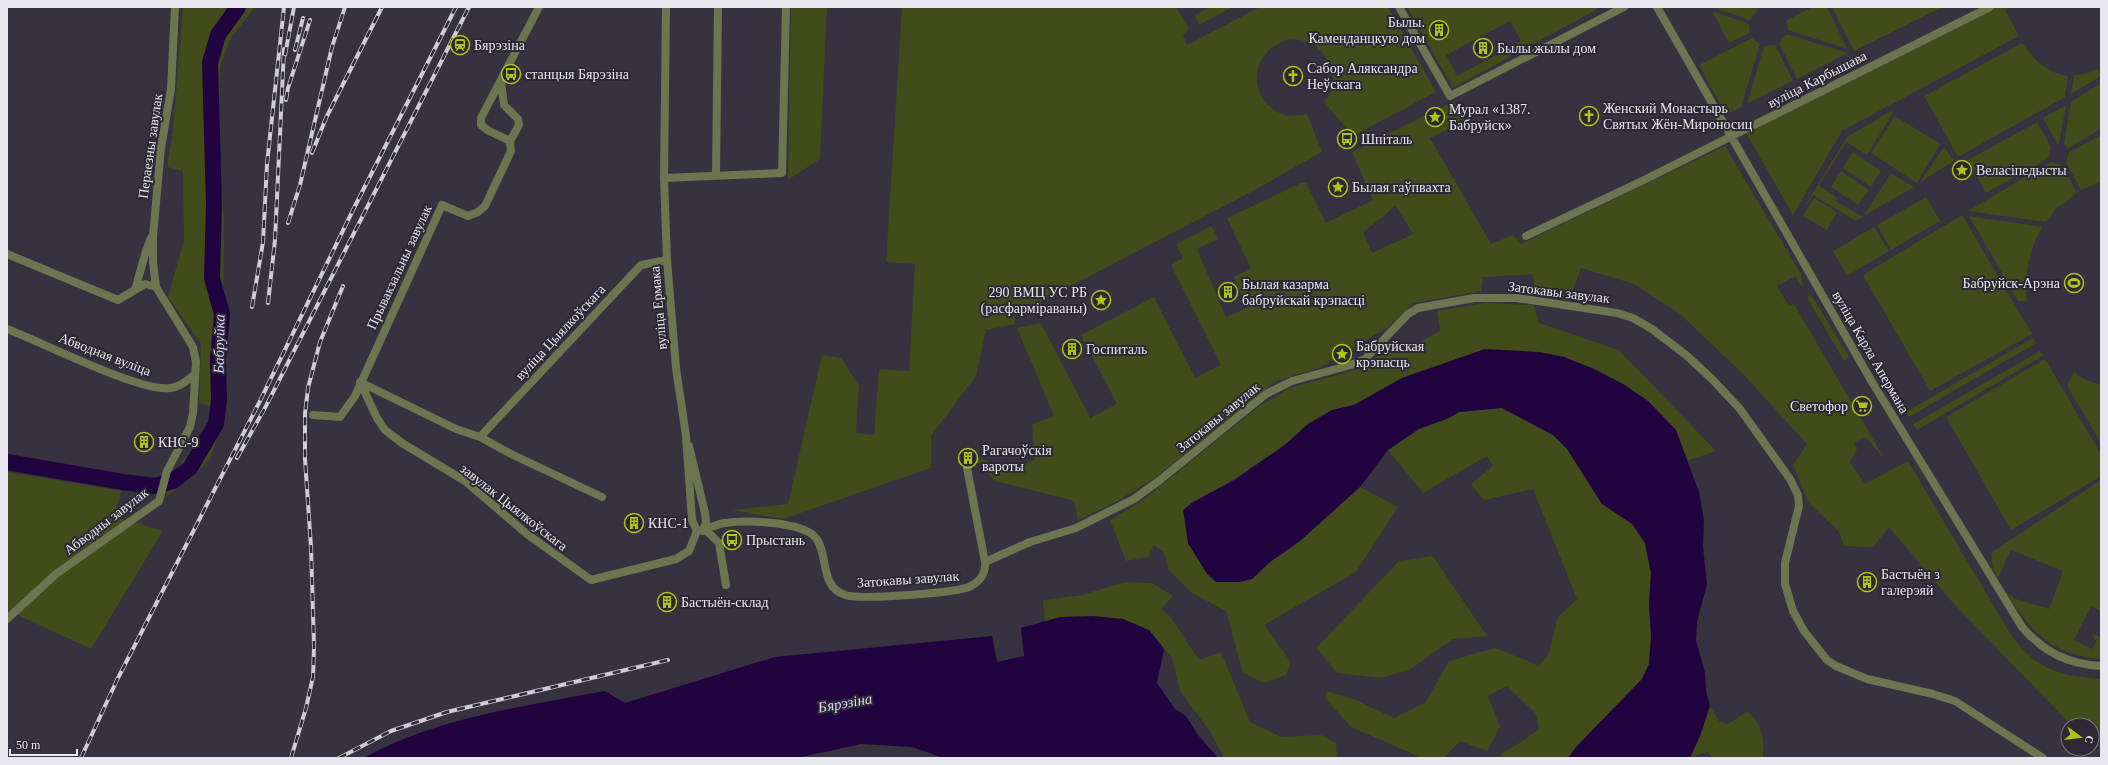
<svg xmlns="http://www.w3.org/2000/svg" width="2108" height="765" font-family="'Times New Roman',serif">
	<rect width="100%" height="100%" fill="#36323f"/>
	<path fill="#424b1a" fill-rule="evenodd" d="M183 7H255L231 38 220 66 218 166 224 217 222 424 210 460 166 497 174 472 206 430 212 407 199 403 201 344 168 297 184 240 183 171 167 167 173 131Z
		M791 7H827L820 159 788 180Z
		M902 7H1176L1189 29 1183 35 1187 45 1260 7H1388L1436 92 1353 136 1324 102C1351 72 1311 23 1276 45 1249 61 1251 100 1280 113 1288 117 1298 116 1307 114L1322 152 1251 192 1015 315V324L986 330 976 376 931 436V468L783 519 731 510 788 504 822 355 841 358 859 386 856 433 874 435 879 369 909 371 915 264 886 262Z
		M1209 7H1233L1199 25 1195 15Z
		M1407 7H1601L1453 88ZM1510 21 1521 41 1457 76 1446 55Z
		M1712 7H1756L1758 10 1750 20Z
		M1813 7H1827L1847 49 1788 30 1787 20Z
		M1832 7H1943L1854 51Z
		M1995 7H2010L2005 10 2019 36 1842 131 1793 215 1746 133Z
		M1712 11 1749 24 1750 33 1729 43Z
		M1786 34 1848 53 1797 79 1779 43Z
		M1752 38 1760 44 1741 107 1726 115 1699 65Z
		M2022 43C2035 61 2046 72 2068 76L2065 97 1958 157 1924 96Z
		M1775 45 1793 81 1747 104 1764 46Z
		M2097 69 2101 76 2071 94 2074 75 2084 74Z
		M2101 83V129L2068 148 2064 144 2071 102Z
		M1454 101 1465 121 1430 138 1491 244 1513 235 1521 244 1725 146 1801 274 1803 289 1795 276 1777 286 1789 306 1794 304 1884 458 1865 437 1853 443 1857 449 1850 462 1865 484 1908 461 2008 630C2033 668 2057 676 2101 679V741L2092 738V725H2071L1953 603 1889 527 1873 547 1844 546 1839 532 1808 502 1793 465 1807 444 1744 375 1680 314 1634 284 1581 268 1570 297 1535 293 1533 274 1483 277 1481 291 1413 303 1388 327 1319 368 1276 381 1155 478 1116 502 1078 520 1074 501 995 481 971 455 1008 469 1035 460 1032 424 1054 416 1017 328 1041 323 1090 418 1117 404 1081 335 1154 297 1195 378 1221 365 1171 265 1183 258 1176 244 1212 226 1218 239 1197 249 1226 317 1247 308 1234 277 1251 269 1227 218 1301 183H1306L1326 223 1373 200 1352 152ZM1395 205 1413 234 1372 253 1363 232 1383 217Z
		M2066 105 2059 144H2057L2043 118Z
		M1891 111 1893 113 1867 155 1846 142 1819 186 1837 198 1836 201 1863 217 1856 221 1813 195 1807 205 1806 204 1847 137Z
		M1895 116 1940 144 1917 183 1871 153Z
		M2037 122 2051 147 2049 158 1986 193 1968 160Z
		M2101 135V182L2081 190 2066 163 2069 152Z
		M1944 147 1954 161 1920 182Z
		M1853 152 1881 171 1871 187 1843 168Z
		M2051 162 2062 165 2077 193 2056 209 2046 222 1968 211Z
		M1841 171 1869 190 1858 205 1831 187Z
		M1891 173 1914 187 1865 215H1864Z
		M1926 197 1940 221 1891 250 1877 225Z
		M1814 198 1837 212 1827 230 1803 216Z
		M1962 215 2032 334 1930 391 1863 275Z
		M1969 216 2042 227C2029 251 2024 274 2027 301H2018Z
		M1874 227 1889 251 1847 276 1833 251Z
		M1811 294 1849 357 1844 361 1807 297Z
		M1485 303 1534 305 1539 323 1619 350 1716 451 1687 461 1676 430 1648 401 1623 384 1594 369 1564 357 1539 352 1485 349 1402 378 1354 405 1332 410 1308 424 1286 444 1216 491 1188 543 1207 574 1252 579 1270 562 1300 541 1360 487 1398 507 1356 572 1264 625 1291 662 1286 675 1264 683 1243 673 1226 611 1192 593 1168 569 1164 552 1154 545 1148 557 1126 561 1110 520 1142 501 1258 407 1290 388 1366 367 1390 342 1400 353 1440 331 1437 311Z
		M2033 338 2036 343 1909 417 1906 412Z
		M2040 351 2044 355 1917 430 1913 424Z
		M2045 359 2101 454V476L2011 530 1946 417Z
		M2074 372 2084 379 2101 385V443L2067 386Z
		M1502 408 1553 435 1567 449 1602 504 1632 524 1645 543 1651 573 1649 605 1651 636 1649 664 1642 679 1577 746 1568 758H1500L1502 753 1518 744 1539 729 1536 714 1507 686 1488 696 1500 727 1487 751 1460 741 1444 758H1422L1351 727 1325 698 1327 691 1356 700 1394 718 1426 702 1449 661 1495 648 1538 665 1548 656 1558 617 1577 599 1533 489 1484 500 1471 484 1493 466 1487 456 1423 493 1388 450 1419 429 1449 418 1459 412Z
		M7 472 122 491 113 516 163 531 91 649 7 610Z
		M2101 480V611L2091 606 2074 640 2092 649 2096 641 2092 635 2094 634 2101 638V659C2051 655 2032 632 2006 593L2016 599 2049 609 2063 571 2011 550 1998 578 1993 570 1991 553Z
		M1433 556 1487 636 1453 639 1411 669 1381 678 1337 673 1316 648 1399 561Z
		M1125 582 1152 583 1173 596 1161 609 1170 616 1199 660 1221 652 1250 722 1282 737 1321 735 1336 743 1337 758H1224L1209 730 1180 691 1172 658 1149 630 1060 617 1045 622 1043 600 1082 595Z
		M1710 706 1719 721 1727 724C1736 721 1739 715 1748 712 1763 723 1764 740 1763 758H1713L1707 752 1690 757 1700 736Z"/>
	<path fill="#21043f" d="M1485 349 1539 352 1564 357 1594 369 1623 384 1648 401 1676 430 1699 492 1704 520 1703 547 1707 584 1697 622 1696 640 1705 673 1706 691 1710 706 1700 736 1690 758H1568L1577 746 1642 679 1649 664 1651 636 1649 605 1651 573 1645 543 1632 524 1602 504 1567 449 1553 435 1502 408 1459 412 1449 418 1419 429 1388 450 1360 487 1300 541 1270 562 1252 579 1240 582H1216L1207 574 1188 543 1183 510 1193 502 1236 479 1286 444 1308 424 1332 410 1354 405 1402 378Z
		M1093 616 1123 619 1149 630 1164 649 1157 683 1175 709 1186 716 1198 735 1218 758H944L912 747 861 744 797 758H364C434 718 526 706 605 691L625 703 775 657 992 636 997 662 1024 656 1021 628 1060 617Z"/>
	<g fill="none" stroke-linecap="round" stroke-linejoin="round">
		<path stroke="#21043f" stroke-width="16" d="M7 462 123 482 155 486 173 481 190 468 216 424 219 400 218 360 222 314 212 278 214 206 210 63 218 35 238 7"/>
		<path stroke="#6c754f" stroke-width="8" d="M666 7 664 178 667 260 676 368 686 436 692 520 697 531
			M1399 7 1450 96 1624 7
			M1657 7 1872 382 2022 627C2044 652 2067 664 2101 666
			M501 82 504 105 518 119 519 125 510 141 489 131 481 125V118L539 7
			M716 175 718 7
			M664 178 782 173 786 7
			M1526 236 1644 180 1990 7
			M7 254 118 300 145 284 156 287 193 347 196 362 193 413 190 427 167 471 159 501 56 574 7 619
			M156 287 153 262V236L161 148 171 89 175 7
			M135 290 146 251 151 238
			M7 329C42 342 139 392 170 388 180 387 186 381 194 375
			M360 382 377 418 385 430 402 443 465 481 527 534 591 580 676 559 689 551 697 531
			M360 382 456 429 480 437 511 454 602 497
			M313 415 340 417 355 396 442 205 468 216 478 212 485 206 511 151 510 141
			M480 437 641 265 667 260
			M689 446 705 513 706 523 702 531
			M969 460 967 468 985 562
			M726 585 719 543 705 529C711 527 718 524 725 523 745 520 802 521 816 538 829 555 819 586 845 595 859 600 959 593 971 586 981 581 986 572 985 562L1030 542 1076 528 1134 499 1160 480 1266 394 1292 381 1351 365 1365 359 1408 314 1418 308 1474 298H1517L1617 313 1633 318 1652 329 1686 355 1712 379 1740 409 1790 479 1798 495 1799 506 1785 563V584L1793 611 1804 631 1827 660 1836 666 1867 679 1933 694 1955 701 2043 758"/>
		<g stroke="#ceccd5" stroke-width="4">
			<path id="rail" d="M295 50 303 18
				M285 55 294 7
				M286 100 288 88 310 20
				M312 153 326 118 382 7
				M288 223 300 185 332 47 345 7
				M268 303 275 240 284 49
				M252 307 263 242 267 164 284 7
				M237 458 266 406 469 7
				M81 758 117 680 259 403 354 208 456 7
				M291 758 306 708 313 677 314 646 311 547 305 459V414L308 388 320 342 343 286
				M339 758 391 731 447 712 668 660"/>
		</g>
		<use href="#rail" stroke="#2c2834" stroke-width="2.5" stroke-dasharray="8" stroke-linecap="butt"/>
	</g>
	<defs>
		<g id="building-ring" transform="scale(1)"><circle r="9.5" fill="#2c2834" stroke="#abc615" stroke-width="1.5"/><path d="M-4-6H4V6H1V3H-1V6H-4ZM-2.5-4.3h1.7v1.8h-1.7ZM.8-4.3h1.7v1.8H.8ZM-2.5-1h1.7V.8h-1.7ZM.8-1h1.7V.8H.8Z" fill="#abc615"/></g>
		<g id="station-ring" transform="scale(1)"><circle r="9.5" fill="#2c2834" stroke="#abc615" stroke-width="1.5"/><path d="M-3-6H3Q5-6 5-4V2Q5 4 3 4L4.5 6H3L1.5 4h-3L-3 6H-4.5L-3 4Q-5 4-5 2V-4Q-5-6-3-6ZM-3.5-4v3h7v-3ZM-3.5 1v1.5H-2V1ZM2 1v1.5H3.5V1Z" fill="#abc615"/></g>
		<g id="bus-ring" transform="scale(1)"><circle r="9.5" fill="#2c2834" stroke="#abc615" stroke-width="1.5"/><path d="M-5-6H5V4H4V6H2V4H-2V6H-4V4H-5ZM-3.5-4V0h7V-4ZM-3.5 1.2v1.5H-2V1.2ZM2 1.2v1.5H3.5V1.2Z" fill="#abc615"/></g>
		<g id="church-ring" transform="scale(1)"><circle r="9.5" fill="#2c2834" stroke="#abc615" stroke-width="1.5"/><path d="M-1.2-6h2.4v3.5h3.3v2.4h-3.3V6h-2.4V-.1h-3.3v-2.4h3.3Z" fill="#abc615"/></g>
		<g id="sight-ring" transform="scale(1)"><circle r="9.5" fill="#2c2834" stroke="#abc615" stroke-width="1.5"/><path d="M0-6L1.8-2.2L6-1.7L2.9 1.2L3.7 5.4L0 3.3L-3.7 5.4L-2.9 1.2L-6-1.7L-1.8-2.2Z" fill="#abc615"/></g>
		<g id="stadium-ring" transform="scale(1)"><circle r="9.5" fill="#2c2834" stroke="#abc615" stroke-width="1.5"/><path d="M0-5a6.5 5 0 1 0 0 10a6.5 5 0 1 0 0-10ZM-3.5-1.8h7v3.6h-7Z" fill="#abc615"/></g>
		<g id="supermarket-ring" transform="scale(1)"><circle r="9.5" fill="#2c2834" stroke="#abc615" stroke-width="1.5"/><path d="M-6-5.5h2.5l.6 2H6L4.5 2H-2.5L-4.4-4H-6ZM-1.5 3.2a1.3 1.3 0 1 0 .1 0ZM3 3.2a1.3 1.3 0 1 0 .1 0Z" fill="#abc615"/></g>
	</defs>
	<g fill-rule="evenodd">
		<use href="#building-ring" x="1439" y="30"/>
		<use href="#station-ring" x="460" y="45"/>
		<use href="#building-ring" x="1483" y="48"/>
		<use href="#bus-ring" x="511" y="74"/>
		<use href="#church-ring" x="1293" y="76"/>
		<use href="#church-ring" x="1589" y="116"/>
		<use href="#sight-ring" x="1435" y="117"/>
		<use href="#bus-ring" x="1347" y="139"/>
		<use href="#sight-ring" x="1962" y="170"/>
		<use href="#sight-ring" x="1338" y="187"/>
		<use href="#stadium-ring" x="2074" y="283"/>
		<use href="#building-ring" x="1228" y="292"/>
		<use href="#sight-ring" x="1101" y="300"/>
		<use href="#building-ring" x="1072" y="349"/>
		<use href="#sight-ring" x="1342" y="354"/>
		<use href="#supermarket-ring" x="1862" y="406"/>
		<use href="#building-ring" x="144" y="442"/>
		<use href="#building-ring" x="968" y="458"/>
		<use href="#building-ring" x="634" y="523"/>
		<use href="#bus-ring" x="732" y="540"/>
		<use href="#building-ring" x="1867" y="582"/>
		<use href="#building-ring" x="667" y="602"/>
	</g>
	<g text-anchor="middle" stroke-width="4" stroke-linejoin="round" paint-order="stroke">
		<g font-size="14" fill="#e8e6ee" stroke="#2c2834" text-anchor="start">
			<text x="1425" y="27" text-anchor="end">Былы.<tspan x="1425" dy="16">Каменданцкую дом</tspan></text>
			<text x="474" y="50">Бярэзіна</text>
			<text x="1497" y="53">Былы жылы дом</text>
			<text x="1307" y="73">Сабор Аляксандра<tspan x="1307" dy="16">Неўскага</tspan></text>
			<text x="525" y="79">станцыя Бярэзіна</text>
			<text x="1603" y="113">Женский Монастырь<tspan x="1603" dy="16">Святых Жён-Мироносиц</tspan></text>
			<text x="1449" y="114">Мурал «1387.<tspan x="1449" dy="16">Бабруйск»</tspan></text>
			<text x="1361" y="144">Шпіталь</text>
			<text x="1976" y="175">Веласіпедысты</text>
			<text x="1352" y="192">Былая гаўпвахта</text>
			<text x="2060" y="288" text-anchor="end">Бабруйск-Арэна</text>
			<text x="1242" y="289">Былая казарма<tspan x="1242" dy="16">бабруйскай крэпасці</tspan></text>
			<text x="1087" y="297" text-anchor="end">290 ВМЦ УС РБ<tspan x="1087" dy="16">(расфарміраваны)</tspan></text>
			<text x="1356" y="351">Бабруйская<tspan x="1356" dy="16">крэпасць</tspan></text>
			<text x="1086" y="354">Госпиталь</text>
			<text x="1848" y="411" text-anchor="end">Светофор</text>
			<text x="158" y="447">КНС-9</text>
			<text x="982" y="455">Рагачоўскія<tspan x="982" dy="16">вароты</tspan></text>
			<text x="648" y="528">КНС-1</text>
			<text x="746" y="545">Прыстань</text>
			<text x="1881" y="579">Бастыён з<tspan x="1881" dy="16">галерэяй</tspan></text>
			<text x="681" y="607">Бастыён-склад</text>
		</g>
		<g font-size="14" fill="#e8e6ee" stroke="#2c2834">
			<text transform="translate(1817 79) rotate(-27)" y="5">вуліца Карбышава</text>
			<text transform="translate(150 146) rotate(-82)" y="5">Пераезны завулак</text>
			<text transform="translate(399 267) rotate(-65)" y="5">Прывакзальны завулак</text>
			<text transform="translate(1559 292) rotate(7)" y="5">Затокавы завулак</text>
			<text transform="translate(658 308) rotate(-95)" y="5">вуліца Ермака</text>
			<text transform="translate(560 332) rotate(-47)" y="5">вуліца Цыялкоўскага</text>
			<text transform="translate(1871 352) rotate(60)" y="5">вуліца Карла Апермана</text>
			<text transform="translate(105 354) rotate(21)" y="5">Абводная вуліца</text>
			<text transform="translate(1218 417) rotate(-39)" y="5">Затокавы завулак</text>
			<text transform="translate(514 507) rotate(38)" y="5">завулак Цыялкоўскага</text>
			<text transform="translate(106 521) rotate(-37)" y="5">Абводны завулак</text>
			<text transform="translate(908 579) rotate(-4)" y="5">Затокавы завулак</text>
		</g>
		<g font-size="15" font-style="italic" fill="#ded0fd" stroke="#2c2834">
			<text transform="translate(219 344) rotate(-89)" y="5">Бабруйка</text>
			<text transform="translate(845 703) rotate(-10)" y="5">Бярэзіна</text>
		</g>
	</g>
	<rect width="2108" height="765" fill="none" stroke="#e8e6ee" stroke-width="16"/>
	<g transform="translate(2080 737) rotate(105)"><circle r="19" fill="#2c2834" stroke="#77747e"/>
	<path d="M0-3L7 15L0 10L-7 15Z" fill="#abc615"/>
	<text y="-6" font-size="11" font-weight="bold" text-anchor="middle" fill="#e8e6ee">С</text>
	</g>
	<path d="M10 749v6h67v-6" fill="none" stroke="#e8e6ee" stroke-width="2"/>
	<text x="16" y="749" font-size="12" fill="#e8e6ee" stroke="#2c2834" stroke-width="3" paint-order="stroke">50 m</text>
</svg>
